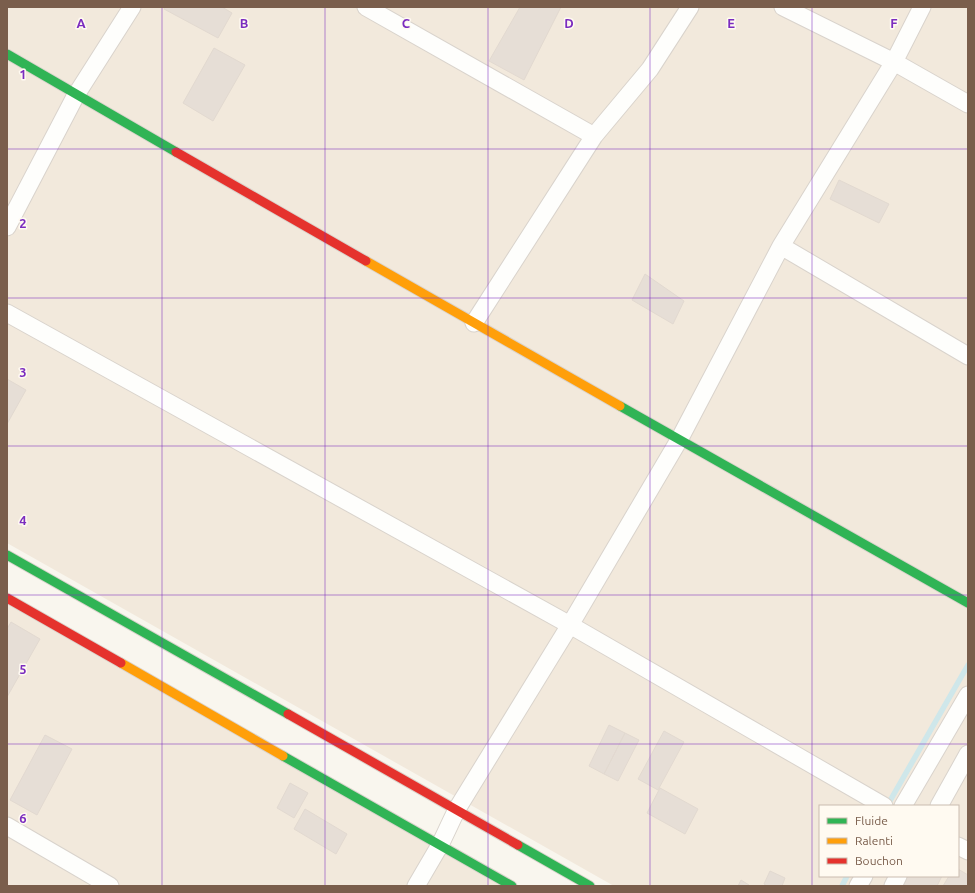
<svg xmlns="http://www.w3.org/2000/svg" width="975" height="893" font-family="Ubuntu,sans-serif">
	<rect width="100%" height="100%" fill="#f9f6ee"/>
	<path fill="#f2e9dc" fill-rule="evenodd" d="M7 7H968V886H614L7 543ZM820 806H958V876H820Z
		M7 604 504 886H7Z"/>
	<g fill="none" stroke-linecap="round" stroke-linejoin="round">
		<path stroke="#cfe7ea" stroke-width="5.5" d="M887 806 968 665
			M842 886 847 876"/>
	</g>
	<path fill="#e6ded6" stroke="#e2d9d0" d="M165 7H222L232 13 218 38 164 9Z
		M520 7H561L524 80 489 61Z
		M214 48 245 65 213 121 183 103Z
		M839 180 889 204 879 223 830 199Z
		M645 274 684 301 673 324 632 300Z
		M7 379 26 390 7 424Z
		M11 622 40 639 7 697V629Z
		M609 725 625 733 604 774 589 766Z
		M664 731 684 742 658 790 638 779Z
		M625 733 639 740 618 781 604 774Z
		M45 735 72 749 37 815 10 800Z
		M290 783 308 793 294 818 277 808Z
		M660 788 698 809 685 834 647 813Z
		M305 809 347 834 336 854 294 829Z
		M958 869 968 875V886H943L949 876H958Z
		M770 871 785 878 782 886H767L764 884Z
		M908 876H942L937 886H902Z
		M741 880 749 885V886H738Z"/>
	<g fill="none" stroke-linecap="round" stroke-linejoin="round">
		<g stroke="#d9d3cc" stroke-width="19">
			<path id="street" d="M366 7 594 136
				M783 7 894 62 968 104
				M7 227 76 95 132 7
				M781 246 968 356
				M7 313 570 625 884 806
				M474 323 594 136 650 69 690 7
				M903 806 968 695
				M939 806 968 754
				M7 826 110 886
				M958 846 968 851
				M416 886 440 845 457 809 570 625 679 440 781 246 894 62 922 7
				M858 886 864 876
				M893 886 898 876"/>
		</g>
		<g stroke="#dad3cc" stroke-width="11">
			<path id="fast" d="M7 54 176 152
				M620 406 968 603
				M7 555 288 714
				M283 756 512 886
				M518 845 590 886"/>
		</g>
		<g stroke="#dad3cc" stroke-width="11">
			<path id="slow" d="M366 261 620 406
				M121 663 283 756"/>
		</g>
		<g stroke="#dad3cc" stroke-width="11">
			<path id="jam" d="M176 152 366 261
				M7 598 121 663
				M288 714 518 845"/>
		</g>
		<use href="#street" stroke="#fefefc" stroke-width="17"/>
		<use href="#fast" stroke="#30b455" stroke-width="9"/>
		<use href="#slow" stroke="#ff9f0a" stroke-width="9"/>
		<use href="#jam" stroke="#e5322d" stroke-width="9"/>
	</g>
	<path fill="none" stroke="#7b2cbf" stroke-width="1" stroke-opacity="0.55" d="M162 7V886M325 7V886M488 7V886M650 7V886M812 7V886M7 149H968M7 298H968M7 446H968M7 595H968M7 744H968"/>
	<g font-size="13" text-anchor="middle" font-weight="bold" fill="#7b2cbf" stroke="#fffaf1" stroke-width="3" stroke-linejoin="round" paint-order="stroke">
		<text x="81" y="28">A</text>
		<text x="244" y="28">B</text>
		<text x="406" y="28">C</text>
		<text x="569" y="28">D</text>
		<text x="731" y="28">E</text>
		<text x="894" y="28">F</text>
		<text x="23" y="79">1</text>
		<text x="23" y="228">2</text>
		<text x="23" y="377">3</text>
		<text x="23" y="525">4</text>
		<text x="23" y="674">5</text>
		<text x="23" y="823">6</text>
	</g>
	<rect width="975" height="893" fill="none" stroke="#7a5e4c" stroke-width="16"/>
	<rect x="819" y="805" width="140" height="72" fill="#fffaf1" stroke="#cabcaf"/>
	<rect x="827" y="818" width="20" height="6" fill="#30b455" stroke="#cabcaf"/>
	<text x="855" y="825" font-size="12" fill="#7a5e4c">Fluide</text>
	<rect x="827" y="838" width="20" height="6" fill="#ff9f0a" stroke="#cabcaf"/>
	<text x="855" y="845" font-size="12" fill="#7a5e4c">Ralenti</text>
	<rect x="827" y="858" width="20" height="6" fill="#e5322d" stroke="#cabcaf"/>
	<text x="855" y="865" font-size="12" fill="#7a5e4c">Bouchon</text>
</svg>
